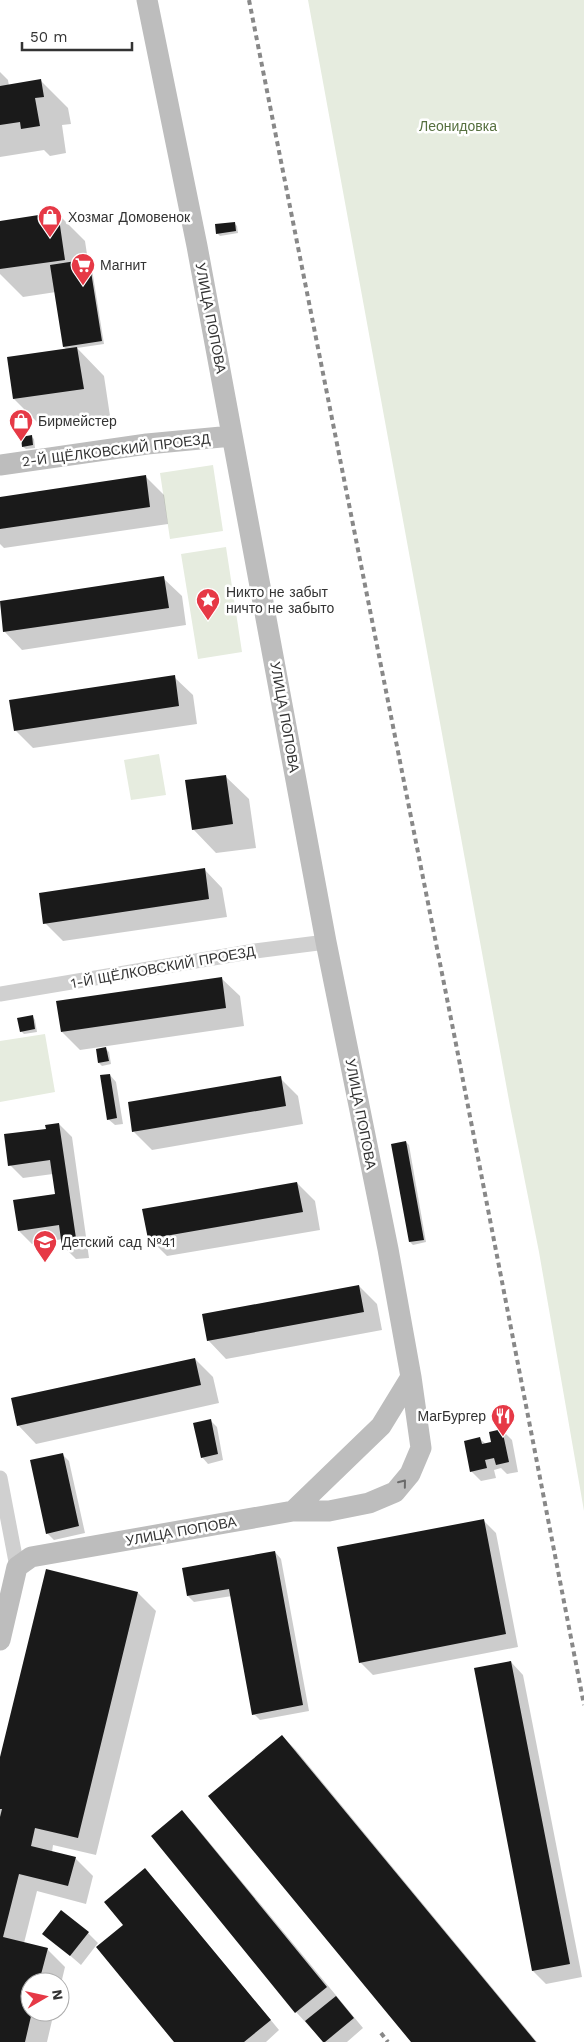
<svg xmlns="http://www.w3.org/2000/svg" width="584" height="2042" font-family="'Work Sans',sans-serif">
	<rect width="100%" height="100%" fill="#fff"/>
	<path fill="#e6ecdf" d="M308 0H584V1511L539 1252 510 1106Z
		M213 465 223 531 170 539 160 473Z
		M226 547 242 652 198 659 181 554Z
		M159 754 166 795 131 800 124 760Z
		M45 1034 55 1092 0 1102V1041Z"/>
	<path fill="#0003" d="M0 72 8 80 9 86 41 81 68 108 71 124 62 125 66 153 50 156 44 150 0 157Z
		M58 214 85 241 88 261 91 263 104 344 77 348 104 376 110 416 41 426 14 399 8 358 67 350 64 347 56 292 23 297 0 274V222Z
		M234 223 237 226 238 233 220 236 217 233Z
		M31 436 34 439 35 448 26 449 23 447Z
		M146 477 164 495 168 524 4 548 0 544V498Z
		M163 578 182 596 186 625 22 650 4 631 0 602Z
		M174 677 193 695 197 724 33 748 15 730Z
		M225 776 249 799 256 848 216 853 193 829Z
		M204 869 222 888 227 917 63 941 45 923Z
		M221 978 240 996 244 1026 80 1050 62 1032Z
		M33 1017 35 1020 37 1032 24 1034 21 1031Z
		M106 1049 109 1052 111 1064 102 1066 99 1063Z
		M110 1075 116 1082 123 1124 115 1125 108 1119Z
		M280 1078 298 1096 303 1124 152 1150 134 1132Z
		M59 1124 72 1137 89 1258 76 1259 63 1246V1239L32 1244 19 1231 56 1195 53 1174 23 1178 10 1165 47 1130Z
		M406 1142 409 1145 426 1242 413 1245 410 1242Z
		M297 1183 315 1201 320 1230 167 1256 149 1238Z
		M359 1286 377 1304 382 1330 226 1359 208 1340Z
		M195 1359 213 1377 219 1403 36 1444 18 1425Z
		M210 1420 217 1427 223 1460 208 1464 202 1457Z
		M502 1430 512 1440 518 1472 507 1474 501 1468 494 1470 496 1478 481 1481 471 1471 480 1439 486 1444 493 1443Z
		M62 1454 69 1461 85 1533 54 1540 47 1533Z
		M483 1520 496 1533 518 1647 373 1675 360 1662Z
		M275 1552 281 1559 309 1711 260 1720 254 1714 232 1596 194 1602 188 1596Z
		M138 1593 156 1611 96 1855 53 1845 52 1852 75 1858 93 1876 86 1904 37 1891 24 1943 47 1949 65 1967 60 1988V1982H30V2012H54L47 2042H0V1762Z
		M511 1662 523 1675 582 1977 546 1984 533 1971Z
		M282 1736 295 1749 537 2042H412Z
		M182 1812 195 1825 363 2028 347 2042H324L296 2012Z
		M155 1880 279 2030 266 2042H176Z
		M44 1933H88L98 1943 81 1965Z"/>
	<path fill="#1a1a1a" d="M41 79 44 97 35 98 40 126 21 129 20 122 0 125V86Z
		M58 212 65 260 0 269V221Z
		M235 222 236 231 216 234 215 224Z
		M89 259 102 341 63 347 50 265Z
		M77 347 84 389 13 399 7 357Z
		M32 435 33 445 22 447 21 437Z
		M146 475 150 507 0 529V497Z
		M164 576 169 608 3 632 0 601Z
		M175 675 179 706 14 731 9 700Z
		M226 775 233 824 192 830 185 780Z
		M205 868 209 899 43 924 39 893Z
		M222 977 226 1008 61 1032 56 1001Z
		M33 1015 35 1029 20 1032 17 1018Z
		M106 1047 109 1061 98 1063 96 1049Z
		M110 1074 117 1118 107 1120 100 1075Z
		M281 1076 286 1106 132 1132 128 1102Z
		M59 1123 77 1245 62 1247 59 1225 18 1231 13 1200 55 1194 50 1160 8 1166 4 1134 46 1129 45 1125Z
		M406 1141 424 1240 409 1242 391 1144Z
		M297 1182 303 1212 148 1239 142 1209Z
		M359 1285 364 1312 207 1341 202 1314Z
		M195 1358 201 1385 17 1426 11 1398Z
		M211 1419 218 1454 201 1458 193 1423Z
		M502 1429 509 1462 496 1465 494 1458 485 1460 487 1468 470 1472 464 1441 480 1437 482 1444 491 1442 489 1432Z
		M63 1453 79 1526 46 1534 30 1460Z
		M484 1519 506 1634 359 1663 337 1547Z
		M275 1551 303 1705 252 1715 229 1589 187 1596 182 1568Z
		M46 1569 138 1592 78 1838 35 1828 31 1846 76 1857 68 1886 19 1874 3 1937 48 1948 39 1982H30V2012H32L25 2042H0V1817L2 1809H0V1757Z
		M511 1661 570 1964 532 1971 474 1668Z
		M282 1735 536 2042H411L208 1796Z
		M182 1810 327 1987 295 2013 151 1836Z
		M145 1868 271 2020 244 2042H174L96 1947 123 1925 104 1902Z
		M61 1910 89 1932 70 1956 42 1934Z
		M336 1996 354 2018 325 2042H323L305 2021Z"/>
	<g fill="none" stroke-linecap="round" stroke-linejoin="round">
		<path stroke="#d0d0d0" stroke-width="15" d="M0 994 255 951 326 942
			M0 1478 17 1567"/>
		<path stroke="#bdbdbd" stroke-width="21" d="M147 0 197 246 326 942 388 1249 411 1377 421 1448
			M0 465 147 444 232 436
			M293 1511 381 1426 411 1377
			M0 1640 17 1567 31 1557 293 1511H329L369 1503 395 1492 410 1474 421 1448"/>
		<path stroke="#888" stroke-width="4" stroke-dasharray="5 4" stroke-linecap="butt" d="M249 0 455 1039 584 1705
			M381 2033 388 2042"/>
	</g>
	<defs><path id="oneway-chevron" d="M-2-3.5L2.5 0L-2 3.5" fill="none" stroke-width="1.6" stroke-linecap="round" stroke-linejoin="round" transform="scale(1.25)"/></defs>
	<use stroke="#6a6a6a" href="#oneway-chevron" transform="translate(403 1483) rotate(-51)"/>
	<defs>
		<g id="shop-pin" transform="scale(1.25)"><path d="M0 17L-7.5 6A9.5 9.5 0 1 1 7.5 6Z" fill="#e63946" stroke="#fff"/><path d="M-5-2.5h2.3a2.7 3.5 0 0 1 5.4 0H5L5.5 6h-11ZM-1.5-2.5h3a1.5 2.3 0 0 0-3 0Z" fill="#fff"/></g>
		<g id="supermarket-pin" transform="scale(1.25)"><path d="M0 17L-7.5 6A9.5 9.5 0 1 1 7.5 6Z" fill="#e63946" stroke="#fff"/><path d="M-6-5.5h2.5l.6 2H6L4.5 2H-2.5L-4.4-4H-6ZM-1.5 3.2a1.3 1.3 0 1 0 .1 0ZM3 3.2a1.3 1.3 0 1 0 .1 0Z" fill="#fff"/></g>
		<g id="sight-pin" transform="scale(1.25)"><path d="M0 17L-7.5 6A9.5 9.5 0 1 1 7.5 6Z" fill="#e63946" stroke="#fff"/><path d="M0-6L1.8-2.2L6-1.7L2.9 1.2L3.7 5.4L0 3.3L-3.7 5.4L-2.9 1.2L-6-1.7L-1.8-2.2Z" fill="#fff"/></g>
		<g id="school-pin" transform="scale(1.25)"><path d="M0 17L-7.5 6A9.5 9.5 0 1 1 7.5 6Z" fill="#e63946" stroke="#fff"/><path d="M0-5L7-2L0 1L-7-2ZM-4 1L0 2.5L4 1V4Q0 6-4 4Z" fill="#fff"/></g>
		<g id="restaurant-pin" transform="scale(1.25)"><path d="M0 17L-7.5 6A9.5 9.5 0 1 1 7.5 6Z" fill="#e63946" stroke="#fff"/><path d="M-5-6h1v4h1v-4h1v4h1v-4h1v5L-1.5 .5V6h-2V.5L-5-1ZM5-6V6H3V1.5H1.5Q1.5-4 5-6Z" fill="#fff"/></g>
	</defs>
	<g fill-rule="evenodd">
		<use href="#shop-pin" x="50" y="217"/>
		<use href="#supermarket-pin" x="83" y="265"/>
		<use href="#shop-pin" x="21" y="421"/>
		<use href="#sight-pin" x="208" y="600"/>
		<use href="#school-pin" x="45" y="1242"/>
		<use href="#restaurant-pin" x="503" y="1416"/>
	</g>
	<g text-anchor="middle" stroke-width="5" stroke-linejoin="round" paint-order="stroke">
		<g font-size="14" fill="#56703f" stroke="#fff">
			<text x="458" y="131">Леонидовка</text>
		</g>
		<g font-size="14" fill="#333" stroke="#fff" text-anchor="start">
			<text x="68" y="222">Хозмаг Домовенок</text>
			<text x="100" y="270">Магнит</text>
			<text x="38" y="426">Бирмейстер</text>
			<text x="226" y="597">Никто не забыт<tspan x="226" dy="16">ничто не забыто</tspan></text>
			<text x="62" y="1247">Детский сад №41</text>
			<text x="486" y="1421" text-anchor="end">МагБургер</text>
		</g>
		<g font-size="14" fill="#333" stroke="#fff">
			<text transform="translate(211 318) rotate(79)" y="5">УЛИЦА ПОПОВА</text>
			<text transform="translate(116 450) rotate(-7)" y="5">2-Й ЩЁЛКОВСКИЙ ПРОЕЗД</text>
			<text transform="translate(285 717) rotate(80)" y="5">УЛИЦА ПОПОВА</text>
			<text transform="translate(163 967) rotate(-10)" y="5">1-Й ЩЁЛКОВСКИЙ ПРОЕЗД</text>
			<text transform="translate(361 1114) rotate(79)" y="5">УЛИЦА ПОПОВА</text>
			<text transform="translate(181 1531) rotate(-10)" y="5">УЛИЦА ПОПОВА</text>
		</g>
	</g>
	<g transform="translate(45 1997) rotate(81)"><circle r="24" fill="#ffffff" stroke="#adadad"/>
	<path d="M0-4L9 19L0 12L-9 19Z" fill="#e63946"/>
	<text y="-8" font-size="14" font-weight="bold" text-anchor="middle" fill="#333333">N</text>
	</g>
	<path d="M22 42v8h110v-8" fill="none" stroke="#333333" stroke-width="2.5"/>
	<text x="30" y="42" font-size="15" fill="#333333" stroke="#ffffff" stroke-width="4" paint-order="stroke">50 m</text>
</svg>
